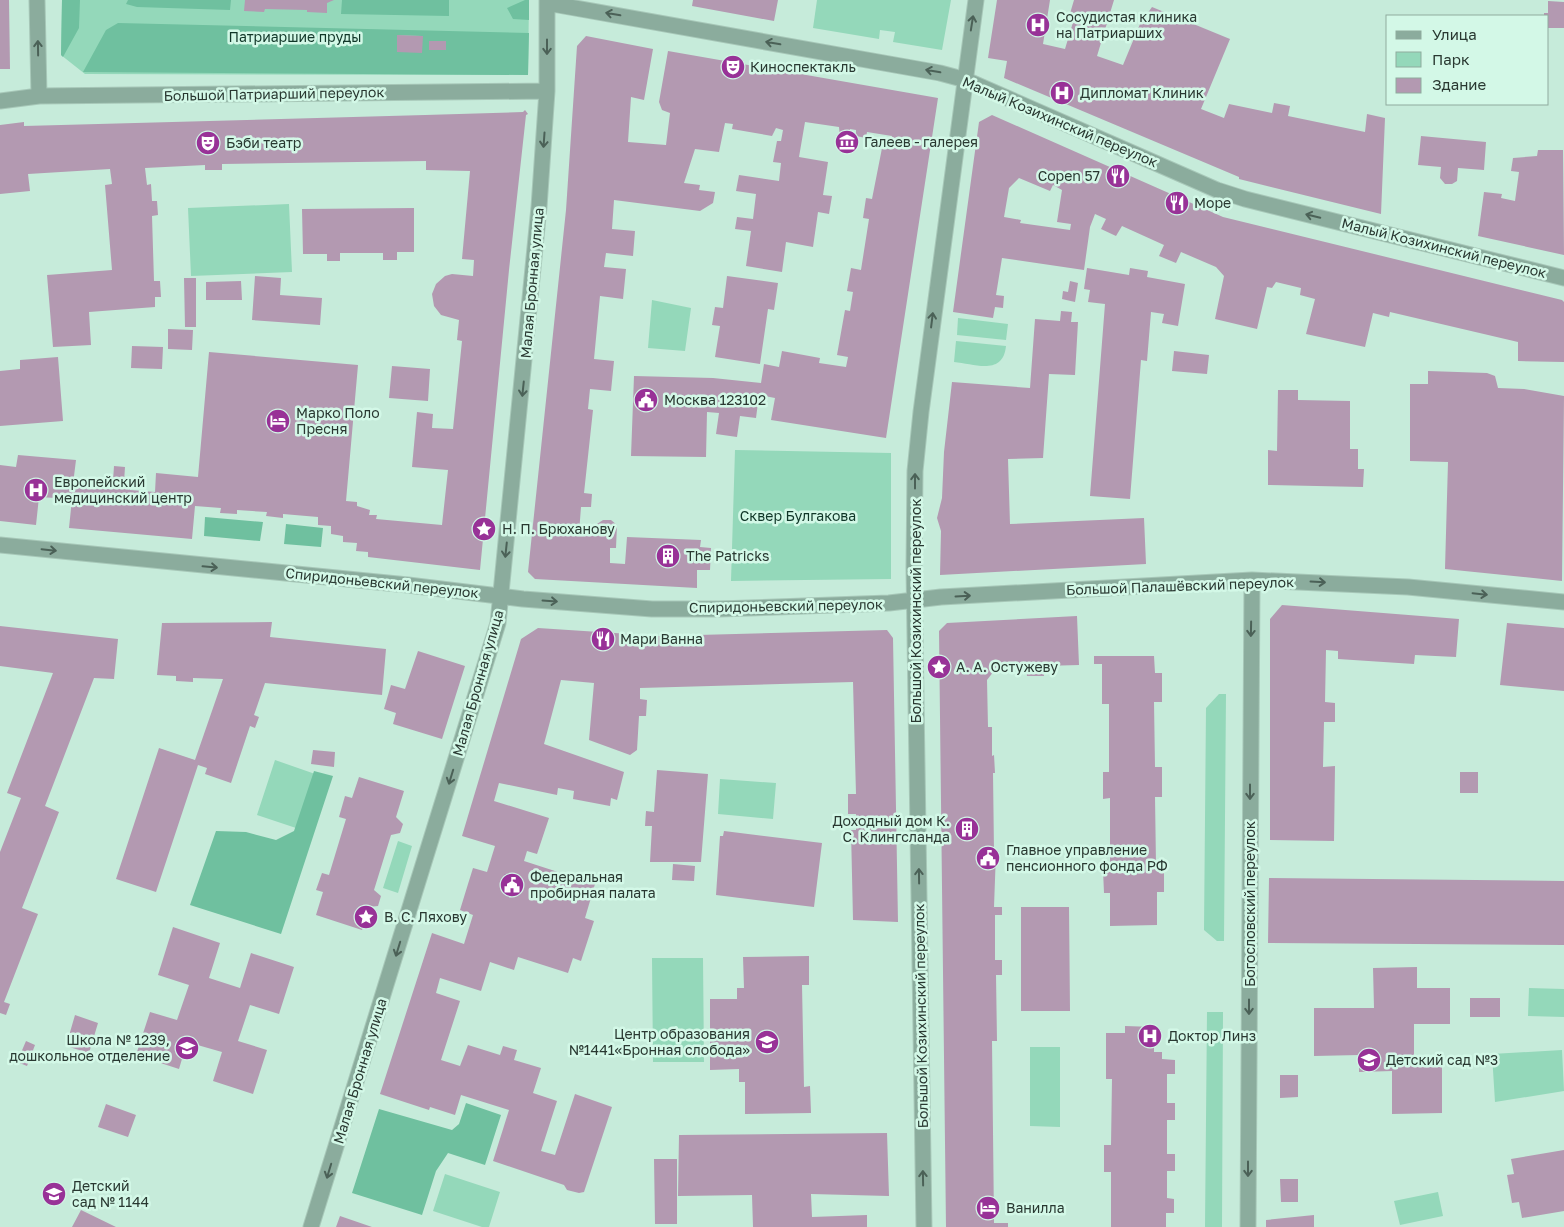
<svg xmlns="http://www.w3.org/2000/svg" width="1564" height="1227" font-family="'Golos Text',sans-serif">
	<rect width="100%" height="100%" fill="#c6ebda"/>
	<path fill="#94d8ba" d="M62 0H529L528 75 85 74 61 55Z
		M817 0H951L942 50 893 42 895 32 880 30 879 39 813 28Z
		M289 204 292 272 191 276 188 208Z
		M652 300 691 308 685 351 648 348Z
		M958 318 1008 324 1006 340 957 335Z
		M956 341 1006 346C1003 376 975 364 954 362Z
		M735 450 891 453V579L731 581Z
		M1219 694H1226L1224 941H1217L1204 930 1206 708Z
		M275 760 318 775 299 829 257 815Z
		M720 779 776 783 773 819 718 814Z
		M398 841 412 846 398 893 383 888Z
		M652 958H703L704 1062H653Z
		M1529 988 1564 989V1017L1528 1016Z
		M1207 1012H1223L1222 1227H1205Z
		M1030 1047H1060V1127L1030 1126Z
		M1562 1050 1564 1091 1495 1102 1492 1054Z
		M445 1174 500 1192 489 1227H482L433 1211Z
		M1438 1192 1443 1216 1400 1225 1394 1201Z"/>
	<path fill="#6fc09f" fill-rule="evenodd" d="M62 0H80L79 28 63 57 61 55Z
		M128 0H231L230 10 137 7 126 4Z
		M342 0H449V16L341 14Z
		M525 0H529V20L513 19 507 8Z
		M118 23 529 33 528 75 83 72 106 30ZM398 35 422 36V52H397Z
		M205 517 263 522 260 541 204 536Z
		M286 524 323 528 321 547 284 544Z
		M314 771 333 776 281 934 190 905 216 831 246 832 276 840 294 831Z
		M466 1103 501 1115 485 1165 448 1153 436 1171 422 1215 352 1193 379 1109 452 1130 459 1124Z"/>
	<path fill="#b399b1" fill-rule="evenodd" d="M0 0H9L10 69H0Z
		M245 0H334L327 3V13L307 12V10L265 9 264 12 244 11Z
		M693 0H778L774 21 692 6Z
		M997 0H1050L1043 44 1065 49 1074 19 1069 17 1074 0H1114L1097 56 1123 65 1140 24 1152 7 1230 39 1201 109 1224 118 1229 104 1272 113 1274 103 1290 106 1288 116 1365 132 1367 114 1385 118 1381 214 1239 179V177L1004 78 1007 61 988 58Z
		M1548 1 1564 2V28H1548V16H1544V13H1548Z
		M397 35 423 36 422 53 397 52Z
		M586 36 653 49 644 100 631 97 628 142 666 145 670 113 662 110 659 102 668 51 938 98 886 438 771 420 775 398 759 395 756 418 740 416 737 437 716 434 719 413 707 412 706 457 631 456 634 376 713 378 761 383 764 364 779 367 782 351 820 358 819 363 846 367 848 357 837 355 845 310 850 311 853 292 847 291 851 268 861 270 869 219 863 218 866 198 872 199 883 143 890 145 892 136 867 132 866 138 856 136V130L850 129V138L854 143 845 149 840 138 839 127 805 122 799 157 828 162 823 195 832 196 829 214 818 212 813 247 786 242 782 272 746 266 751 231 735 229 737 217 753 219 756 194 736 191 739 175 779 181 781 163 773 162 777 141H781L783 130 776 128 772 136 732 129 733 124 725 123 719 152 695 149 684 183 700 185 699 190 715 192 713 203 700 211 614 200 612 229 635 231 633 256 606 253 604 267 626 269 623 299 600 296 594 359 614 361 611 391 590 389 588 409 593 410 584 493 592 494 591 507H581L579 533 597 534V524L603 520H611L617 525 616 548H610V563L625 564 627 537 701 540 700 547 711 548 710 570H697V588L535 579 528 572 566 210 577 46Z
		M429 41H446V50H429Z
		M525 110 528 114 526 115 509 270 480 570 368 557V552L356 551 357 543 343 542V536L331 534V526L318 525V517L283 514V518L266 516 267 512 237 510V514L220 513 221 508 195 506 192 539 69 528 72 499 39 497 36 525 0 521V465L16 467 18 455 76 460 73 484 96 487 97 479 113 481 114 466 125 467 124 482 130 483V490L155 492 156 473 198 477 209 352 358 365 346 501 357 502V506L370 510 369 515H377L376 519 442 525 448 470 412 467 417 412 433 414 432 428 453 429 462 341 457 340 459 320 441 315 434 306 432 294 436 284 445 276 452 274 473 276 474 260 462 259 470 171 426 170V161L222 164V170H205V165L145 168 147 185 151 184 152 201H157L158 215 152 216 154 281H160L161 297H155V307L89 312 91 345 53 347 47 275 112 270 105 185 112 184 110 169 28 174 30 191 0 194V125L24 122V126L425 115 523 112Z
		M992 115 1223 217 1562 300 1564 302V362L1518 361V342L1390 312 1389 317 1373 313 1365 347 1306 334 1315 299 1300 295 1301 288 1276 282 1272 288 1267 287 1257 329 1215 319 1224 276 1216 267 1181 252 1176 263 1159 256 1164 245 1122 226 1116 236 1101 229 1106 219 1095 214 1090 227 1084 270 1002 258 996 295 1004 296 1003 308 995 307 993 318 953 312 979 122ZM1019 178 1050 191 1053 185 1062 190 1057 222 1071 224 1070 230 1020 223 1021 220 1004 217 1009 188Z
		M1421 136 1486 142 1484 170 1458 168 1457 181 1452 184H1445L1440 178 1441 167 1418 165Z
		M1538 150H1563L1564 255 1478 236 1484 192 1502 194 1501 198 1515 201 1519 172 1511 171 1513 158 1537 156Z
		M414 208V252H397V260H383V253H340V261H327V254H303L302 209Z
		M1087 268 1129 275 1130 268 1148 271 1147 277 1185 284 1178 326 1162 323 1164 314 1151 312 1147 361 1141 360 1130 499 1090 496 1105 304 1088 302 1090 290 1084 289Z
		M255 276 281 278 280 295 322 298 320 325 252 320Z
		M727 276 778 283 774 310 768 309 760 364 715 357 720 326 712 325 715 307 723 308Z
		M184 278H196V327H185Z
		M241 281 242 300H206V282Z
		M1070 281 1078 283 1075 302 1062 299 1063 291 1068 292Z
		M1061 311 1072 312 1071 322H1078L1075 375 1049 374 1043 458 1008 459 1010 524 1144 518 1146 564 940 575 941 531 937 518 942 498 944 452 952 382 1030 388 1035 319 1060 321Z
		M168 329 193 330 192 350 168 349Z
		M132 346 163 347 162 369 131 368Z
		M1174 351 1209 355 1207 374 1172 371Z
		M58 357 63 421 0 426V371L20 369V360Z
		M392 366 430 369 428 401 389 398Z
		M1428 371 1487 373 1495 376 1498 388 1524 389 1564 396 1562 581 1445 569 1448 462 1410 461V384H1428Z
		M1278 390H1298V400L1350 401V449H1358V469H1364L1363 487 1268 485V450L1277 451Z
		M1282 605 1459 619 1456 657 1415 655 1414 664 1338 659V651L1326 650 1325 702 1335 703V722H1324L1323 767 1335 766 1334 841 1270 840V619Z
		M1077 616 1079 665 1043 666 1044 676H1027L1026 666 997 667 987 680 988 727H992V756L994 755 995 773H993L994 852H996L994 907H1002V915H995V960H1002V975H996L997 1041H992L994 1223H1008V1227H946L939 631 947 623Z
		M272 622 270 637 386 649 382 695 265 683 254 715 259 717 255 728 250 726 231 783 205 774 207 768 198 765 156 892 116 879 159 748 195 760 223 679 193 678V682L176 681V676L157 675 162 623Z
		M1507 623 1564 628V691L1500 685Z
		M0 626 118 639 114 679 94 678 45 806 59 812 22 908 38 914 4 1002 10 1004 6 1015 0 1013V852L21 798 7 793 53 673 0 666Z
		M538 628 660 636 887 630 893 638 898 922 853 920 851 830H856V814H848V794H856L853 682 640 688V699L647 700 646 716H639L637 750 630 755 589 740 594 683 561 680 544 744 624 772 617 800 611 798 610 806 573 799 574 791 558 788 557 795 499 783 494 801 549 818 537 854 527 851 524 861 595 884 585 918 594 921 581 961 573 958 568 973 518 957 514 970 490 962 481 991 440 978 436 993 460 1001 441 1060 460 1066 468 1045 500 1055 503 1046 517 1050 514 1060 541 1068 533 1093 557 1101 541 1151 555 1155 575 1094 612 1107 584 1192 579 1193 567 1190 564 1185 493 1161 509 1110 461 1095 455 1115 430 1107 429 1110 380 1094 432 933 464 944 473 915 460 910 468 884 473 868 487 872 495 846 462 836 521 639Z
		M418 651 465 666 442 739 393 724 396 713 384 709 391 685 405 689Z
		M1094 656H1154L1155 673H1162V702H1154L1155 767H1162V797H1155L1156 865H1164V892H1157V925L1110 926V893H1104L1103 870H1110V798L1103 799V772H1109V704H1102V664H1094Z
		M313 750 335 752 334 767 311 764Z
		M657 770 708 774 701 862H650L652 826H645L646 811 654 812Z
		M1460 772H1478V793H1460Z
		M359 777 404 791 396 817 403 824 400 833 391 835 374 890 381 896 378 906 369 907 362 930 316 915 323 892 316 890 322 873 329 875 346 819 339 817 345 796 352 798Z
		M724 831 822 843 814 907 716 895 720 836H723Z
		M673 864 695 866 694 881 672 880Z
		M1269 878 1564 881V945L1268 943Z
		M1021 907H1069L1070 1011H1021Z
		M173 927 220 943 209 978 240 988 251 953 294 967 279 1014 250 1005 238 1041 267 1050 253 1094 213 1081 222 1052 187 1042 179 1069 136 1055 150 1012 177 1020 189 985 158 975Z
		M809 956V985H802L804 1087 810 1086 811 1113 745 1114V1082H739V1069L710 1070V999H737V988H744L743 957Z
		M1417 967V988H1450V1024H1414V1066H1442V1113L1392 1114V1071L1359 1072V1055L1314 1056V1008H1374L1373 968Z
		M1470 998H1500V1017H1470Z
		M75 1015 98 1023 89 1053 66 1046Z
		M1125 1026 1154 1027V1052H1162V1059L1175 1060V1074H1167V1103H1175V1120H1167V1154H1175V1171H1167V1198L1174 1199V1213H1166V1227H1111V1172H1104V1145H1111L1112 1079H1106V1033H1125Z
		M26 1041 35 1045 27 1066 17 1062Z
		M1280 1075H1298V1097L1280 1098Z
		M106 1104 136 1115 128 1137 98 1127Z
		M887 1133 889 1196 811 1194 812 1217 867 1215V1227H753L752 1195 678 1196 679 1135Z
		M1564 1150V1211L1522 1218 1519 1202 1512 1203 1507 1175 1514 1174 1511 1159Z
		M654 1159H677V1224H655Z
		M1280 1179H1298V1202H1281Z
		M81 1210 116 1227H72Z
		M1314 1215V1227H1266V1220Z
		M340 1216 372 1227H336Z"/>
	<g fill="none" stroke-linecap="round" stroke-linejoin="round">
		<g stroke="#a7c7b8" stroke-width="17">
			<path id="minor" d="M37 0 39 96
				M547 3 940 73 966 80 1217 190 1245 199 1564 278
				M0 101 39 96 547 91
				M0 545 408 585 523 599 652 609H719L889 603 941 597 1252 580 1408 587 1564 602
				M311 1227 498 623 539 207 547 91V0
				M924 1227 914 568 915 471 921 412 976 0
				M1248 1227 1252 580"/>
		</g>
		<use href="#minor" stroke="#8bac9d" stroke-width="15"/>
	</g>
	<defs><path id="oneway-shaft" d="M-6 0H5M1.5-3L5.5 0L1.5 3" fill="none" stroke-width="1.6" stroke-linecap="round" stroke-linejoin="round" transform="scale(1.25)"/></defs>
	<g stroke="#4b6157">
		<use href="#oneway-shaft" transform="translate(613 14) rotate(-170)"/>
		<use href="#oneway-shaft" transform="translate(972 23) rotate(-81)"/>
		<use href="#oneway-shaft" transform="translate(773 43) rotate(-170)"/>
		<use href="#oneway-shaft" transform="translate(547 47) rotate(90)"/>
		<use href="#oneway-shaft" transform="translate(38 48) rotate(-91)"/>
		<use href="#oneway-shaft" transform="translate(933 71) rotate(-170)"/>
		<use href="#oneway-shaft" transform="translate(544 140) rotate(94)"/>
		<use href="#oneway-shaft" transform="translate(1313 216) rotate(-166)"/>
		<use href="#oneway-shaft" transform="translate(932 320) rotate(-83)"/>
		<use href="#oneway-shaft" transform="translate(523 389) rotate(96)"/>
		<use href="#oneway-shaft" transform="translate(915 481) rotate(-90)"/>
		<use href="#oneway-shaft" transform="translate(49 550) rotate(6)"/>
		<use href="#oneway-shaft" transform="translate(506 550) rotate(96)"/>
		<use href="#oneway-shaft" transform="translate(210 567) rotate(5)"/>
		<use href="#oneway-shaft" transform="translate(1318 582) rotate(3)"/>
		<use href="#oneway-shaft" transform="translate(1480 594) rotate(6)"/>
		<use href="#oneway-shaft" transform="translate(963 596) rotate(-3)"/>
		<use href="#oneway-shaft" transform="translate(550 601) rotate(4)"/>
		<use href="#oneway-shaft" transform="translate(1251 629) rotate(91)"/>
		<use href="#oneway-shaft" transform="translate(451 777) rotate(107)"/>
		<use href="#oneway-shaft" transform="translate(1250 792) rotate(90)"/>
		<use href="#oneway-shaft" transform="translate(919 876) rotate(-91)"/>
		<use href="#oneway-shaft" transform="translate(398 949) rotate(107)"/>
		<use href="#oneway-shaft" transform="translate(1249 1007) rotate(90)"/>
		<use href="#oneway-shaft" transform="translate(1248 1169) rotate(90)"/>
		<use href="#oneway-shaft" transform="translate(329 1171) rotate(107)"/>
		<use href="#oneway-shaft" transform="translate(923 1178) rotate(-91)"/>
	</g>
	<defs>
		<g id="hospital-disc" transform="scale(1.25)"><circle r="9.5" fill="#983297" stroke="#d3f8e7"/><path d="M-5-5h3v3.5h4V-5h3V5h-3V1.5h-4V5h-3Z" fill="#fff"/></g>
		<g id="theatre-disc" transform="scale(1.25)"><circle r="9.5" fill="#983297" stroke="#d3f8e7"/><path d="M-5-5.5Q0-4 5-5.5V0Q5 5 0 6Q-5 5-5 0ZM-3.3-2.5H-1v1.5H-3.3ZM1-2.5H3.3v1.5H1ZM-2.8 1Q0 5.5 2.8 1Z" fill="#fff"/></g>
		<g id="museum-disc" transform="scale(1.25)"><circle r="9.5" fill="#983297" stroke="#d3f8e7"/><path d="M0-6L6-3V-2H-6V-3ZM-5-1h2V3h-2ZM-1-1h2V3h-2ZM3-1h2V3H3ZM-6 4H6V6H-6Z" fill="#fff"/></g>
		<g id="restaurant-disc" transform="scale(1.25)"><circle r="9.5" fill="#983297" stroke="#d3f8e7"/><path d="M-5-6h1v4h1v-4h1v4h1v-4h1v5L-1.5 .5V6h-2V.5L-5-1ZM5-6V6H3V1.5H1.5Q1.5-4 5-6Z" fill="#fff"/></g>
		<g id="civic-disc" transform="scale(1.25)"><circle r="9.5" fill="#983297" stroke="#d3f8e7"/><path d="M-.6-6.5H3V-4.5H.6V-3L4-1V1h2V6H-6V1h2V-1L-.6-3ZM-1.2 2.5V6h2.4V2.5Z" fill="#fff"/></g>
		<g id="hotel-disc" transform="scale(1.25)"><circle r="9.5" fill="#983297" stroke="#d3f8e7"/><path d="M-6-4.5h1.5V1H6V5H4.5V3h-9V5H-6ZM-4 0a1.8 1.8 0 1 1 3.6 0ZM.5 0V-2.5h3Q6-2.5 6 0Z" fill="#fff"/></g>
		<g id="sight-disc" transform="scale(1.25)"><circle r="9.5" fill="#983297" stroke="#d3f8e7"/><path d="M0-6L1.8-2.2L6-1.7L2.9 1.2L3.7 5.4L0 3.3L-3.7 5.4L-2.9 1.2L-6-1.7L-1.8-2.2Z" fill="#fff"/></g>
		<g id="building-disc" transform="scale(1.25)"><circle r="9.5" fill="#983297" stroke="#d3f8e7"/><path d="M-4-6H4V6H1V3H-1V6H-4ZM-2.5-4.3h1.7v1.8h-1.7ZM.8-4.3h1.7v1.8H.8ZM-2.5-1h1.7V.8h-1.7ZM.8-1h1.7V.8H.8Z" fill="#fff"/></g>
		<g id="school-disc" transform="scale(1.25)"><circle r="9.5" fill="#983297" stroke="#d3f8e7"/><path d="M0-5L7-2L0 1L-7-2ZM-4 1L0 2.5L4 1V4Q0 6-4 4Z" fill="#fff"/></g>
	</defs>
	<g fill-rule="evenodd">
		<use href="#hospital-disc" x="1038" y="25"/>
		<use href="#theatre-disc" x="733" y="67"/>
		<use href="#hospital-disc" x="1062" y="93"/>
		<use href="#museum-disc" x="847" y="142"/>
		<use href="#theatre-disc" x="208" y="143"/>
		<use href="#restaurant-disc" x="1118" y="176"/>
		<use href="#restaurant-disc" x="1177" y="203"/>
		<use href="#civic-disc" x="646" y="400"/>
		<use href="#hotel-disc" x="278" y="421"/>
		<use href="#hospital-disc" x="36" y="490"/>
		<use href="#sight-disc" x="484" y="529"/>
		<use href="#building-disc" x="668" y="556"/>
		<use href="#restaurant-disc" x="603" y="639"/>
		<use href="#sight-disc" x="939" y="667"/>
		<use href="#building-disc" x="967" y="829"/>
		<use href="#civic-disc" x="988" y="858"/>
		<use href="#civic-disc" x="512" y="885"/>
		<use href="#sight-disc" x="366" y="917"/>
		<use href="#hospital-disc" x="1150" y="1036"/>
		<use href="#school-disc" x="767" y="1042"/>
		<use href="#school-disc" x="187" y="1048"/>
		<use href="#school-disc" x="1369" y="1060"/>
		<use href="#school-disc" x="54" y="1194"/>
		<use href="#hotel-disc" x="988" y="1208"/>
	</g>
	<g text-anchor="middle" stroke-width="5" stroke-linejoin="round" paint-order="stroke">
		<g font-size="14" fill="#293831" stroke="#d3f8e7" text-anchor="start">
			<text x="1056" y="22">Сосудистая клиника<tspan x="1056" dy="16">на Патриарших</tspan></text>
			<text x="750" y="72">Киноспектакль</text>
			<text x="1080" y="98">Дипломат Клиник</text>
			<text x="864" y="147">Галеев - галерея</text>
			<text x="226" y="148">Бэби театр</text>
			<text x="1100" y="181" text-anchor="end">Copen 57</text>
			<text x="1194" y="208">Море</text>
			<text x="664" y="405">Москва 123102</text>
			<text x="296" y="418">Марко Поло<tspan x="296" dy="16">Пресня</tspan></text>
			<text x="54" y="487">Европейский<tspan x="54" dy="16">медицинский центр</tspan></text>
			<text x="502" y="534">Н. П. Брюханову</text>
			<text x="686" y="561">The Patricks</text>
			<text x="620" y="644">Мари Ванна</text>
			<text x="956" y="672">А. А. Остужеву</text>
			<text x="950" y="826" text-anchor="end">Доходный дом К.<tspan x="950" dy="16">С. Клингсланда</tspan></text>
			<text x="1006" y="855">Главное управление<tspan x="1006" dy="16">пенсионного фонда РФ</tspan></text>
			<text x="530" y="882">Федеральная<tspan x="530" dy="16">пробирная палата</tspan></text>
			<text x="384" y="922">В. С. Ляхову</text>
			<text x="750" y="1039" text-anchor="end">Центр образования<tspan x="750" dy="16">№1441«Бронная слобода»</tspan></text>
			<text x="1168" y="1041">Доктор Линз</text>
			<text x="170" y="1045" text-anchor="end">Школа № 1239,<tspan x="170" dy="16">дошкольное отделение</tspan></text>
			<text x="1386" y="1065">Детский сад №3</text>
			<text x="72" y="1191">Детский<tspan x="72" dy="16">сад № 1144</tspan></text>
			<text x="1006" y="1213">Ванилла</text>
		</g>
		<g font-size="14" fill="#103628" stroke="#d3f8e7">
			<text x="295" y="42">Патриаршие пруды</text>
			<text x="798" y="521">Сквер Булгакова</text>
		</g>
		<g font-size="14" fill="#293831" stroke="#d3f8e7">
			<text transform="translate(274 94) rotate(-1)" y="5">Большой Патриарший переулок</text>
			<text transform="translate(1060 122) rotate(23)" y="5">Малый Козихинский переулок</text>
			<text transform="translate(1444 248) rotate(14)" y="5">Малый Козихинский переулок</text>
			<text transform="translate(532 283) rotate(-85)" y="5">Малая Бронная улица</text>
			<text transform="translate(382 583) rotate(6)" y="5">Спиридоньевский переулок</text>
			<text transform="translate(1180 586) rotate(-2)" y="5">Большой Палашёвский переулок</text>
			<text transform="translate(786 606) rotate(-1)" y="5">Спиридоньевский переулок</text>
			<text transform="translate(916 611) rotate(-90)" y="5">Большой Козихинский переулок</text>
			<text transform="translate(478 683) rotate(-74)" y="5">Малая Бронная улица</text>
			<text transform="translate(1250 904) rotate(-90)" y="5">Богословский переулок</text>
			<text transform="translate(921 1016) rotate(-91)" y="5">Большой Козихинский переулок</text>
			<text transform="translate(360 1071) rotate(-73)" y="5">Малая Бронная улица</text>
		</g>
	</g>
	<rect x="1386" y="15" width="162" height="90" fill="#d3f8e7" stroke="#8fab9e"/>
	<rect x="1396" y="31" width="25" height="8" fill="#8bac9d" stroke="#8fab9e"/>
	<text x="1432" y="40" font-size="15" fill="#293831">Улица</text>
	<rect x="1396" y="52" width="25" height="15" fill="#94d8ba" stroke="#8fab9e"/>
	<text x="1432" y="65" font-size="15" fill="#293831">Парк</text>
	<rect x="1396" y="78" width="25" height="15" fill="#b399b1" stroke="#8fab9e"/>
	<text x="1432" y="90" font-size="15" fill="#293831">Здание</text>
</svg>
